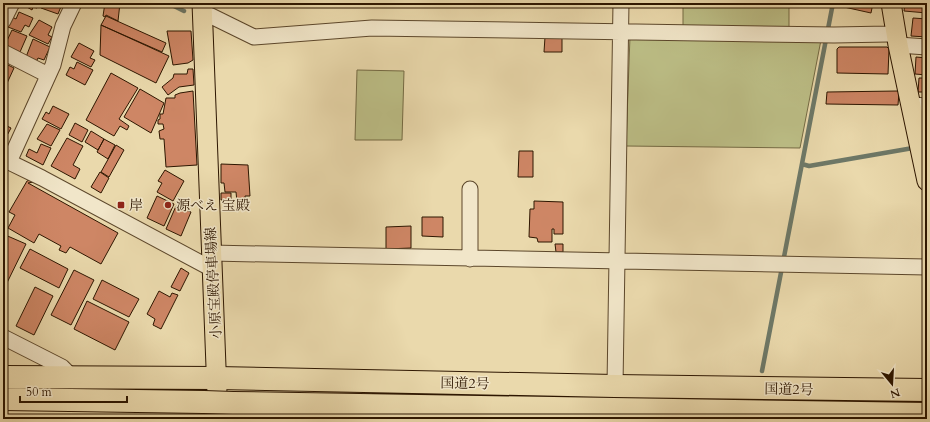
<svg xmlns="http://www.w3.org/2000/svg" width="930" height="422" font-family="Cardo,'Noto Serif JP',serif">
	<rect width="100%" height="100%" fill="#ead9ac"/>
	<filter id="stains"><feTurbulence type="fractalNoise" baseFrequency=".005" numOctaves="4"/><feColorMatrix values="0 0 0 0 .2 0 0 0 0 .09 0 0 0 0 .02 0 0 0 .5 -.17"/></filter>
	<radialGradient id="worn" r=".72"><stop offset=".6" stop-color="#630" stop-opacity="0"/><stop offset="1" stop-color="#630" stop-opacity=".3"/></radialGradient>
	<path fill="#bcbe86" stroke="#746a43" d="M683 3H789V29L683 27Z
		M630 36 821 40 800 148 626 146Z
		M357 70 404 71 402 140H355Z"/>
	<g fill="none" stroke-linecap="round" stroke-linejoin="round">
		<path stroke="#6d7867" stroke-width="4.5" d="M168 3 184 11
			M802 164 809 166 913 148
			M762 371 833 3"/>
	</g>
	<path fill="#ce8665" stroke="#2d1600" d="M20 3H39L37 8 33 7 32 10Z
		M44 3H60L62 4 58 14 41 8Z
		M105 3H120L118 21 106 15 105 17 103 16Z
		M844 3H873L871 13 844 7Z
		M905 3H927V13L904 11Z
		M19 12 33 18 29 27 25 25 21 32 8 27 12 17 16 19Z
		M106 16 166 43 162 52 101 25Z
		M913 18 927 19V37L911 36Z
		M39 20 52 27 48 35 52 37 48 44 29 35Z
		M101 25 169 56 156 83 100 55Z
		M12 30 27 36 20 52 5 45Z
		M167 31H191L193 60 188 63 173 65Z
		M545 37 562 38V52H544Z
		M33 39 50 47 44 60 38 58 36 62 26 57Z
		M79 43 94 51 90 58 95 60 91 67 71 57Z
		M839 47H887L889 49 888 74 837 73V49Z
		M916 57 927 58V75L915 74Z
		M77 62 93 70 85 85 66 75 70 67 74 69Z
		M8 65 14 68 3 92V75Z
		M188 69H193L194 85 179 87 168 95 162 87 173 78 174 74H187Z
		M111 73 138 88 119 119 129 126 127 130 120 126 114 136 86 120Z
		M919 78H927V92H918Z
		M140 89 164 103 151 133 124 117Z
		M193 91 197 165 166 167 164 139H160L159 131 164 129 163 124H158V120L160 119V114H163L166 98H175V95L180 93Z
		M897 91 899 92 898 105 826 104 827 92Z
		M53 106 69 114 61 129 42 119 46 112 49 114Z
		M75 123 88 130 82 142 69 135Z
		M3 124 11 128 3 143Z
		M47 124 60 130 51 146 37 139Z
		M91 131 104 139 98 150 85 142Z
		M67 138 83 146 73 165 80 169 75 179 51 166Z
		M104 139 115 145 108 159 97 152Z
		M41 144 51 148 43 165 26 156 29 149 37 153Z
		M116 145 124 150 109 177 101 172Z
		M519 151H533V177H518Z
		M221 164 248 165 250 196H245V202H237L236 192H225L224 183H221Z
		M165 170 184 181 173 201 157 192 162 183 158 181Z
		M100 172 109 178 101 193 91 187Z
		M30 180 34 182 28 183 118 233 101 264 70 247 66 253 59 250 61 246 39 234 34 243 8 228 15 215 9 212 27 181Z
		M221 193H231V200H221Z
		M157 196 174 204 164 226 147 218Z
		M534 201 563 202V234H554V229H552V242H538L537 238 529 237 530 209H534Z
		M176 206 191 212 181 236 166 229Z
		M422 217H443V237L422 236Z
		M411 226V248L386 249V227Z
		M3 234 26 244 3 291Z
		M555 244H563V252H556Z
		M30 249 68 269 59 288 20 268Z
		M181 268 189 273 180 291 171 287Z
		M74 270 94 280 71 325 51 315Z
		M102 280 139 299 129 317 93 299Z
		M35 287 53 296 34 335 16 326Z
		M159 291 170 297 172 293 178 295 161 329 153 325 155 319 147 314Z
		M87 301 129 322 115 350 74 329Z"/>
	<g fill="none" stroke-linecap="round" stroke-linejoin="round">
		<g stroke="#5c472b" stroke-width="17">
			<path id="minor" d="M203 12 254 37 372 28 834 35 888 34 896 32
				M3 21 12 3
				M898 45 927 47
				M3 52 48 75
				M912 105 927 106
				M3 159 42 178 212 269
				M9 162 53 65 63 26 74 3
				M211 253 927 267
				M470 259V189
				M3 337 62 367 73 378
				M615 386 621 3"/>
		</g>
		<g stroke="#2d1600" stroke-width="21">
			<path id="major" d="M202 3 218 419
				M891 3 898 45 927 181"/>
		</g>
		<g stroke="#2d1600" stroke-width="24">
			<path id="highway" d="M3 377 217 378 615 386 927 390
				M3 399 204 402
				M233 403 927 414"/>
		</g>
		<use href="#minor" stroke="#f1e6c9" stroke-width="15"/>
		<use href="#major" stroke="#ead9ac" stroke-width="19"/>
		<use href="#highway" stroke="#ead9ac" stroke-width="22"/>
		<g stroke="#2d1600" stroke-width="24" stroke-linecap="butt">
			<path id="highway-bridge" d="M204 402 233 403"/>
		</g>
		<use href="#highway-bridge" stroke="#ead9ac" stroke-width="22"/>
	</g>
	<g fill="#8f2418" stroke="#f1e6c9" stroke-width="1.5">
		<rect x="117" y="201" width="8" height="8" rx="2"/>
		<circle cx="168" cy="205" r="4"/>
	</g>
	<g text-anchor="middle" stroke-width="3" stroke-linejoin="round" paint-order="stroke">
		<g font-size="14" fill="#2d1600" stroke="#f1e6c9" text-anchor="start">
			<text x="129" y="210">岸</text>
			<text x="176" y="210">源べえ 宝殿</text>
		</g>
		<g font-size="14" fill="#2d1600" stroke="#f1e6c9">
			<text transform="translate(213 283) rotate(-93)" y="5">小原宝殿停車場線</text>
			<text transform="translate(465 383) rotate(1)" y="5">国道2号</text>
			<text transform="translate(789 389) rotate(1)" y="5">国道2号</text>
		</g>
	</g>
	<rect width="930" height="422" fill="none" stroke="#ead9ac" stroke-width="16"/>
	<rect x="4" y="4" width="922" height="414" fill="none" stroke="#2d1600" stroke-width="2"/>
	<rect x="8" y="8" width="914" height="406" fill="none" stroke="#2d1600"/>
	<g transform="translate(892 384) rotate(162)" stroke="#f1e6c9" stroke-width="3" paint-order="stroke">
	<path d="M0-3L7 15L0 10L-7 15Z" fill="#2d1600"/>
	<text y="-6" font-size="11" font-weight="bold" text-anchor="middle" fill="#2d1600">N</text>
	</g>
	<path d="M20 396v6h107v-6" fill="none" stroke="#2d1600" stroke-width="2"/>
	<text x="26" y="396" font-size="12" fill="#2d1600" stroke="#f1e6c9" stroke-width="3" paint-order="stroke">50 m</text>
	<rect width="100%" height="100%" filter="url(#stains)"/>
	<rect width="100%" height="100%" fill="url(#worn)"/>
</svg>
